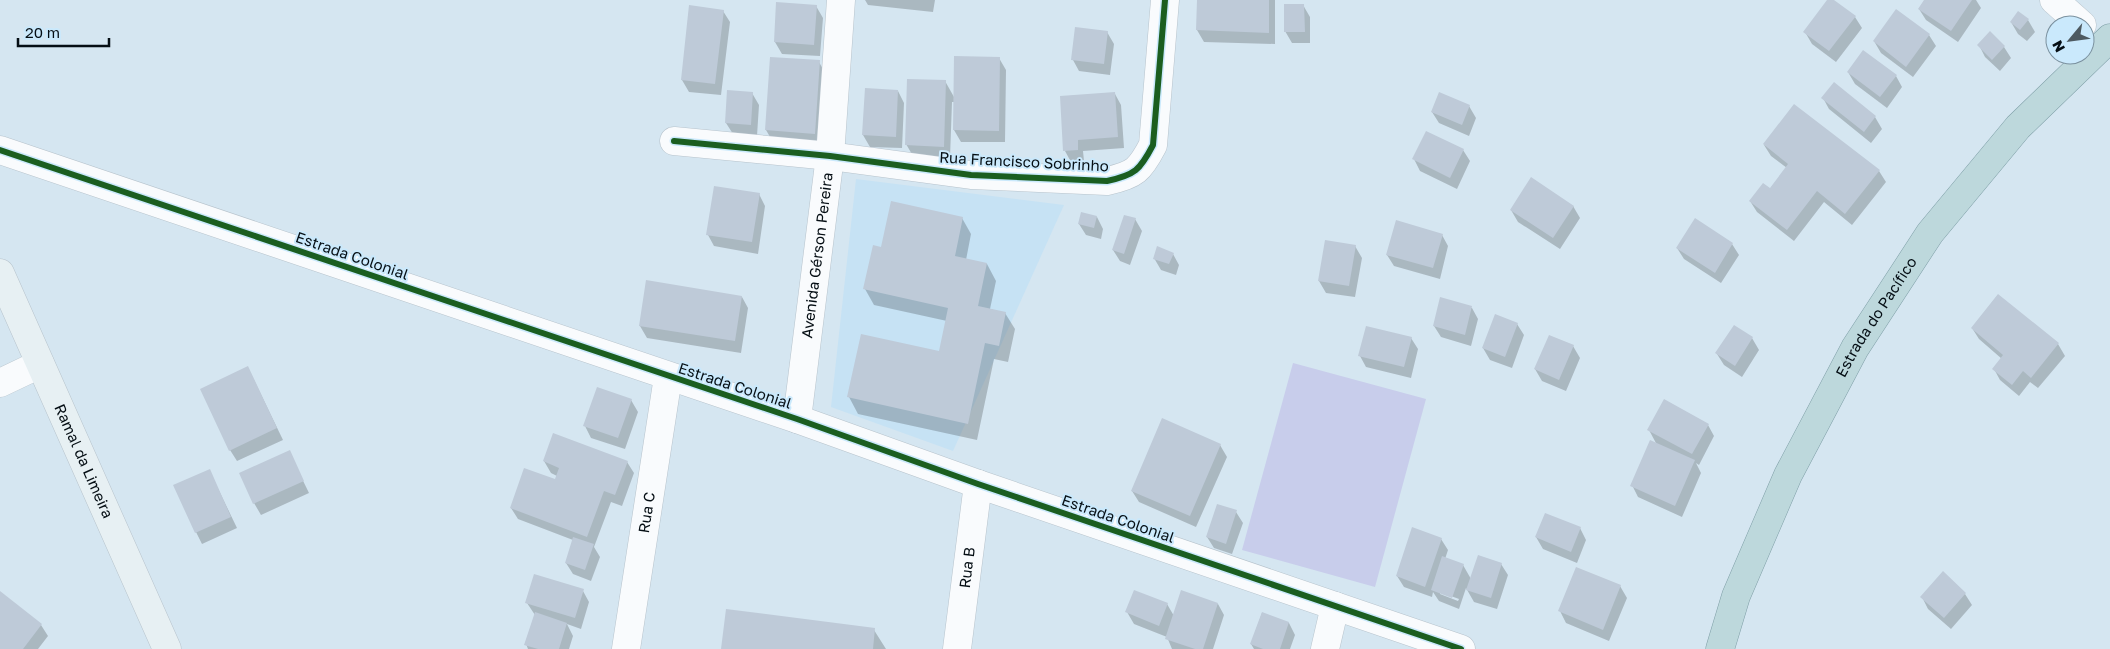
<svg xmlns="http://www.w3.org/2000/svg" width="2110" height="649" font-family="'Golos Text',sans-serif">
	<rect width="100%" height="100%" fill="#d5e6f1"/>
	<path fill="#c6e2f4" d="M856 179 1064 205 953 451 831 407Z"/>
	<path fill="#c8cdeb" d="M1293 363 1426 399 1375 587 1242 550Z"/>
	<path fill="#0003" fill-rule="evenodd" d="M865 0H935L933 12 868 5Z
		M1198 0H1275V44L1204 42 1197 30Z
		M1828 0H1832L1855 17 1862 28 1836 62 1812 44 1805 32Z
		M1925 0H1976L1981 8 1958 42 1926 20 1919 9Z
		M1303 5 1310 17V43H1292L1285 31Z
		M816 6 823 18 820 56 782 54 775 42Z
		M691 7 723 11 730 22 721 95 689 92 682 80Z
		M2028 20 2035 32 2027 41 2018 34 2011 22Z
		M1107 32 1114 44 1110 75 1079 71 1073 60Z
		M1990 33 2004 47 2011 58 2000 71 1985 57 1979 45Z
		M1929 35 1936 46 1913 77 1881 53 1874 41Z
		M999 58 1006 70 1005 142H961L954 130V102H952L950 158 913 156 906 144 945 81 954 97Z
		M819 62 825 73 821 145 773 142 766 130Z
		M1848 72 1896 76 1902 87 1887 108 1855 84Z
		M1834 84 1875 117 1882 129 1871 143 1829 109 1823 98Z
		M898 91 904 103 902 148 870 147 863 135Z
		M752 93 759 105 757 136 733 134 726 123Z
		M1115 94 1121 105 1124 148 1083 151 1084 161 1071 162 1065 151Z
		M1440 94 1469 106 1476 118 1469 136 1439 123 1432 112Z
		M1764 145 1879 171 1886 182 1852 225 1824 202 1794 241 1757 212 1750 201 1770 189 1787 168 1771 156Z
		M1463 150 1470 161 1457 189 1420 171 1414 159Z
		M759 194 765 206 758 254 714 246 708 235Z
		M1573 206 1580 218 1560 249 1518 222 1511 210Z
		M1097 217 1103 229 1101 239 1086 235 1079 224Z
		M962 218 971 234 966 260 987 264 996 281 990 309 1005 313 1015 329 1008 362 994 359 977 440 858 414 849 397 940 353 947 321 874 305 865 289 882 248Z
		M1135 219 1142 231 1130 265 1120 261 1113 250Z
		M1442 235 1448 246 1440 279 1394 266 1387 255Z
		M1326 241 1355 246 1362 258 1355 297 1326 293 1319 281Z
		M1732 244 1739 255 1721 283 1684 259 1677 248Z
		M1173 254 1179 265 1176 275 1161 270 1154 258Z
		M1998 295 2058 344 2065 356 2038 388 2030 382 2019 396 2000 380 1994 369 2002 359 1979 339 1972 328Z
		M742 297 748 308 741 353 647 338 640 326Z
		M1441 299 1472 308 1478 319 1471 346 1441 337 1434 326Z
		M1517 324 1524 335 1512 368 1490 360 1483 348Z
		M1411 338 1418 349 1411 378 1366 367 1360 356Z
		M1752 338 1759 350 1742 377 1724 365 1717 354Z
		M1573 346 1580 358 1566 391 1542 381 1535 369Z
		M254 380 283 440 237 461 230 450Z
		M631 400 638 412 625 449 591 438 585 426Z
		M1708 425 1714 436 1699 465 1696 463 1701 473 1682 517 1638 497 1632 485 1657 445 1649 430Z
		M1220 445 1227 457 1196 527 1139 502 1132 491Z
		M289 452 309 493 261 515 254 503Z
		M544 461 627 462 634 473 622 506 611 502 594 547 600 557 591 581 573 574 566 563 573 540 518 519 511 508 556 481 557 476 551 473Z
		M209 470 237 528 202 544 196 532Z
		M1236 512 1243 523 1232 554 1214 548 1207 537Z
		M1580 528 1586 540 1577 563 1543 549 1536 537Z
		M1441 539 1448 550 1445 559 1463 565 1471 579 1501 564 1508 575 1497 609 1474 602 1466 588 1459 609 1439 601 1433 592 1432 597 1404 587 1397 576ZM1440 592 1459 599 1458 601 1440 594Z
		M1620 586 1627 598 1609 641 1566 623 1560 611Z
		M583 591 589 602 581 629 567 624 573 636 569 649H528L526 644 535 615 527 603Z
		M0 593 41 625 48 636 38 649H0Z
		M1965 594 1972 605 1951 629 1928 609 1922 597Z
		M1167 604 1174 616 1218 604 1224 615 1213 649H1172L1167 637 1134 624 1127 612Z
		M1262 613 1289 623 1295 635 1290 649H1254L1251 644Z
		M874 630 886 649H722Z"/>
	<path fill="#becad8" d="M1197 0H1269V33L1196 30Z
		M1827 0H1834L1856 16 1829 51 1803 32Z
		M1924 0H1972L1951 31 1918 9Z
		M776 2 817 5 814 45 774 42Z
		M1284 4H1304L1305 32H1284Z
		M689 5 724 10 715 84 681 80Z
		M1896 9 1930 34 1906 67 1873 41Z
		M2018 11 2029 19 2020 30 2010 22Z
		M1075 27 1108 31 1104 64 1071 60Z
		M1990 31 2005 46 1992 60 1977 45Z
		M1863 50 1897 75 1880 97 1847 72Z
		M954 56 1000 57 999 131 953 130Z
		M770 57 820 60 815 134 765 130Z
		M907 79 946 80 944 147 905 145Z
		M1834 82 1876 116 1864 132 1821 98Z
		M865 88 898 90 896 137 862 135Z
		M727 90 753 92 751 125 725 123Z
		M1115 92 1118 137 1078 140V150L1063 151 1060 96Z
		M1439 92 1470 105 1462 125 1431 112Z
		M1794 104 1880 170 1845 214 1817 191 1787 230 1749 201 1763 183 1770 188 1788 164 1763 144Z
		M1426 131 1464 149 1450 178 1412 159Z
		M1531 177 1574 206 1553 238 1510 210Z
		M714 186 760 193 752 242 706 235Z
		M891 201 963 217 955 256 987 263 978 306 1006 312 999 346 985 343 968 424 847 397 861 334 939 351 948 308 863 289 873 245 881 247Z
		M1081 212 1097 216 1094 228 1078 224Z
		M1124 215 1136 218 1124 254 1112 250Z
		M1695 218 1733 243 1715 273 1676 248Z
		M1396 220 1443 234 1433 268 1386 255Z
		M1325 240 1356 245 1349 286 1318 281Z
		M1157 246 1174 253 1169 264 1153 259Z
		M646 280 742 296 735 341 639 326Z
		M1998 294 2059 343 2031 378 2023 371 2012 385 1992 369 2003 355 1971 328Z
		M1440 297 1472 306 1465 335 1433 326Z
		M1495 314 1518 323 1505 357 1482 348Z
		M1734 325 1753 337 1735 366 1715 353Z
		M1366 326 1412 337 1404 367 1358 356Z
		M1549 335 1574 345 1559 380 1534 369Z
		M248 366 277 428 229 451 200 389Z
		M597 387 632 399 618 438 583 426Z
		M1664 399 1709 424 1692 454 1647 430Z
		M1162 418 1221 444 1190 516 1131 491Z
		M553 433 628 461 615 495 604 491 587 537 510 508 524 468 555 479 559 468 543 461Z
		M1650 440 1695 460 1675 506 1630 486Z
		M290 450 304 481 253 504 239 473Z
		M210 469 231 517 195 533 173 485Z
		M1217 504 1237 510 1226 544 1206 537Z
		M1545 513 1581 527 1571 552 1535 537Z
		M1412 527 1442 538 1425 587 1396 576Z
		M573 537 594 544 585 570 565 563Z
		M1478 555 1502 563 1491 598 1466 590Z
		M1442 556 1464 564 1452 598 1431 590Z
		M1576 567 1621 585 1603 630 1558 611Z
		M1943 571 1966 593 1944 618 1920 597Z
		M534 574 584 589 575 618 525 603Z
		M1134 590 1168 603 1159 626 1125 612Z
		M1181 590 1218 603 1203 649H1195L1165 639Z
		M0 591 42 624 23 649H0Z
		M726 609 875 628 873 649H721Z
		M535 612 567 623 559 649H538L524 645Z
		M1262 612 1289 622 1280 649H1263L1250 644Z"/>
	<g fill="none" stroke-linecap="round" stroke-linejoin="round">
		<g stroke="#b7c3cc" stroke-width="29">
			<g id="street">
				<path d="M2054 0 2082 25"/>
				<path d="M674 141 830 156 971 175 1107 181C1135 175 1140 170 1153 145L1165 0"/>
				<path d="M0 150 797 419 978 484 1461 649"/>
				<path d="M0 383 40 364"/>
				<path id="s1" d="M797 419 830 156 841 0"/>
				<path id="s2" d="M626 649 668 377"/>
				<path id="s3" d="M957 649 978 484"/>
				<path d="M1325 649 1335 606"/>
			</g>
		</g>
		<g stroke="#b7c3cc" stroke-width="29">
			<g id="secondary">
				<path id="s4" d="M0 273 167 649"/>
			</g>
		</g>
		<g stroke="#7f9fa7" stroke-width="29">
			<g id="highway">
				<path id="s5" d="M1720 649 1736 596 1788 475 1855 348 1930 233 2018 127 2110 38"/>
			</g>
		</g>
		<use href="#street" stroke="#f9fbfd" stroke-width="28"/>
		<use href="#secondary" stroke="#e7f0f3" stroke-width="28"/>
		<use href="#highway" stroke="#bdd8dc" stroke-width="28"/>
		<g stroke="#cae9fc" stroke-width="9">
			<path id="cycleway" d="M674 141 830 156 971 175 1107 181C1135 175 1140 170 1153 145L1165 0
				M0 150 797 419 978 484 1461 649"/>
		</g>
		<use href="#cycleway" stroke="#1b5e20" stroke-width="6"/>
	</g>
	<g text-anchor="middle" stroke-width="4" stroke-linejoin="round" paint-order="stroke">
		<g font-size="15" fill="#050e14" stroke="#cae9fc">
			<text transform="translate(1024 162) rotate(3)" y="5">Rua Francisco Sobrinho</text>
			<text dy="5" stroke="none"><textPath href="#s1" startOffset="165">Avenida Gérson Pereira</textPath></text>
			<text transform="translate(352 256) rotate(19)" y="5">Estrada Colonial</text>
			<text dy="5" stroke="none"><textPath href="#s5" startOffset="368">Estrada do Pacífico</textPath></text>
			<text transform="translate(735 386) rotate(18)" y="5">Estrada Colonial</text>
			<text dy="5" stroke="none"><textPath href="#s4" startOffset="206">Ramal da Limeira</textPath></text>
			<text dy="5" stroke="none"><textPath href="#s2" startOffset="138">Rua C</textPath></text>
			<text transform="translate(1118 519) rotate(19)" y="5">Estrada Colonial</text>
			<text dy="5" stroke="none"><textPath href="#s3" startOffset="82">Rua B</textPath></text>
		</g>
	</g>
	<g transform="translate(2070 40) rotate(241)"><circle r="24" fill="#cae9fc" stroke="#7b919f"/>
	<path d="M0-4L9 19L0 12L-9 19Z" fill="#4e5a61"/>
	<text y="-8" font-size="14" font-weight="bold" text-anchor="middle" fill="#050e14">N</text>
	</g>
	<path d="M18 38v8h91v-8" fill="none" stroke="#050e14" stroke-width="2.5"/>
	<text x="25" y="38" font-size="15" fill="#050e14" stroke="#cae9fc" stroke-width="4" paint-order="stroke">20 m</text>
</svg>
